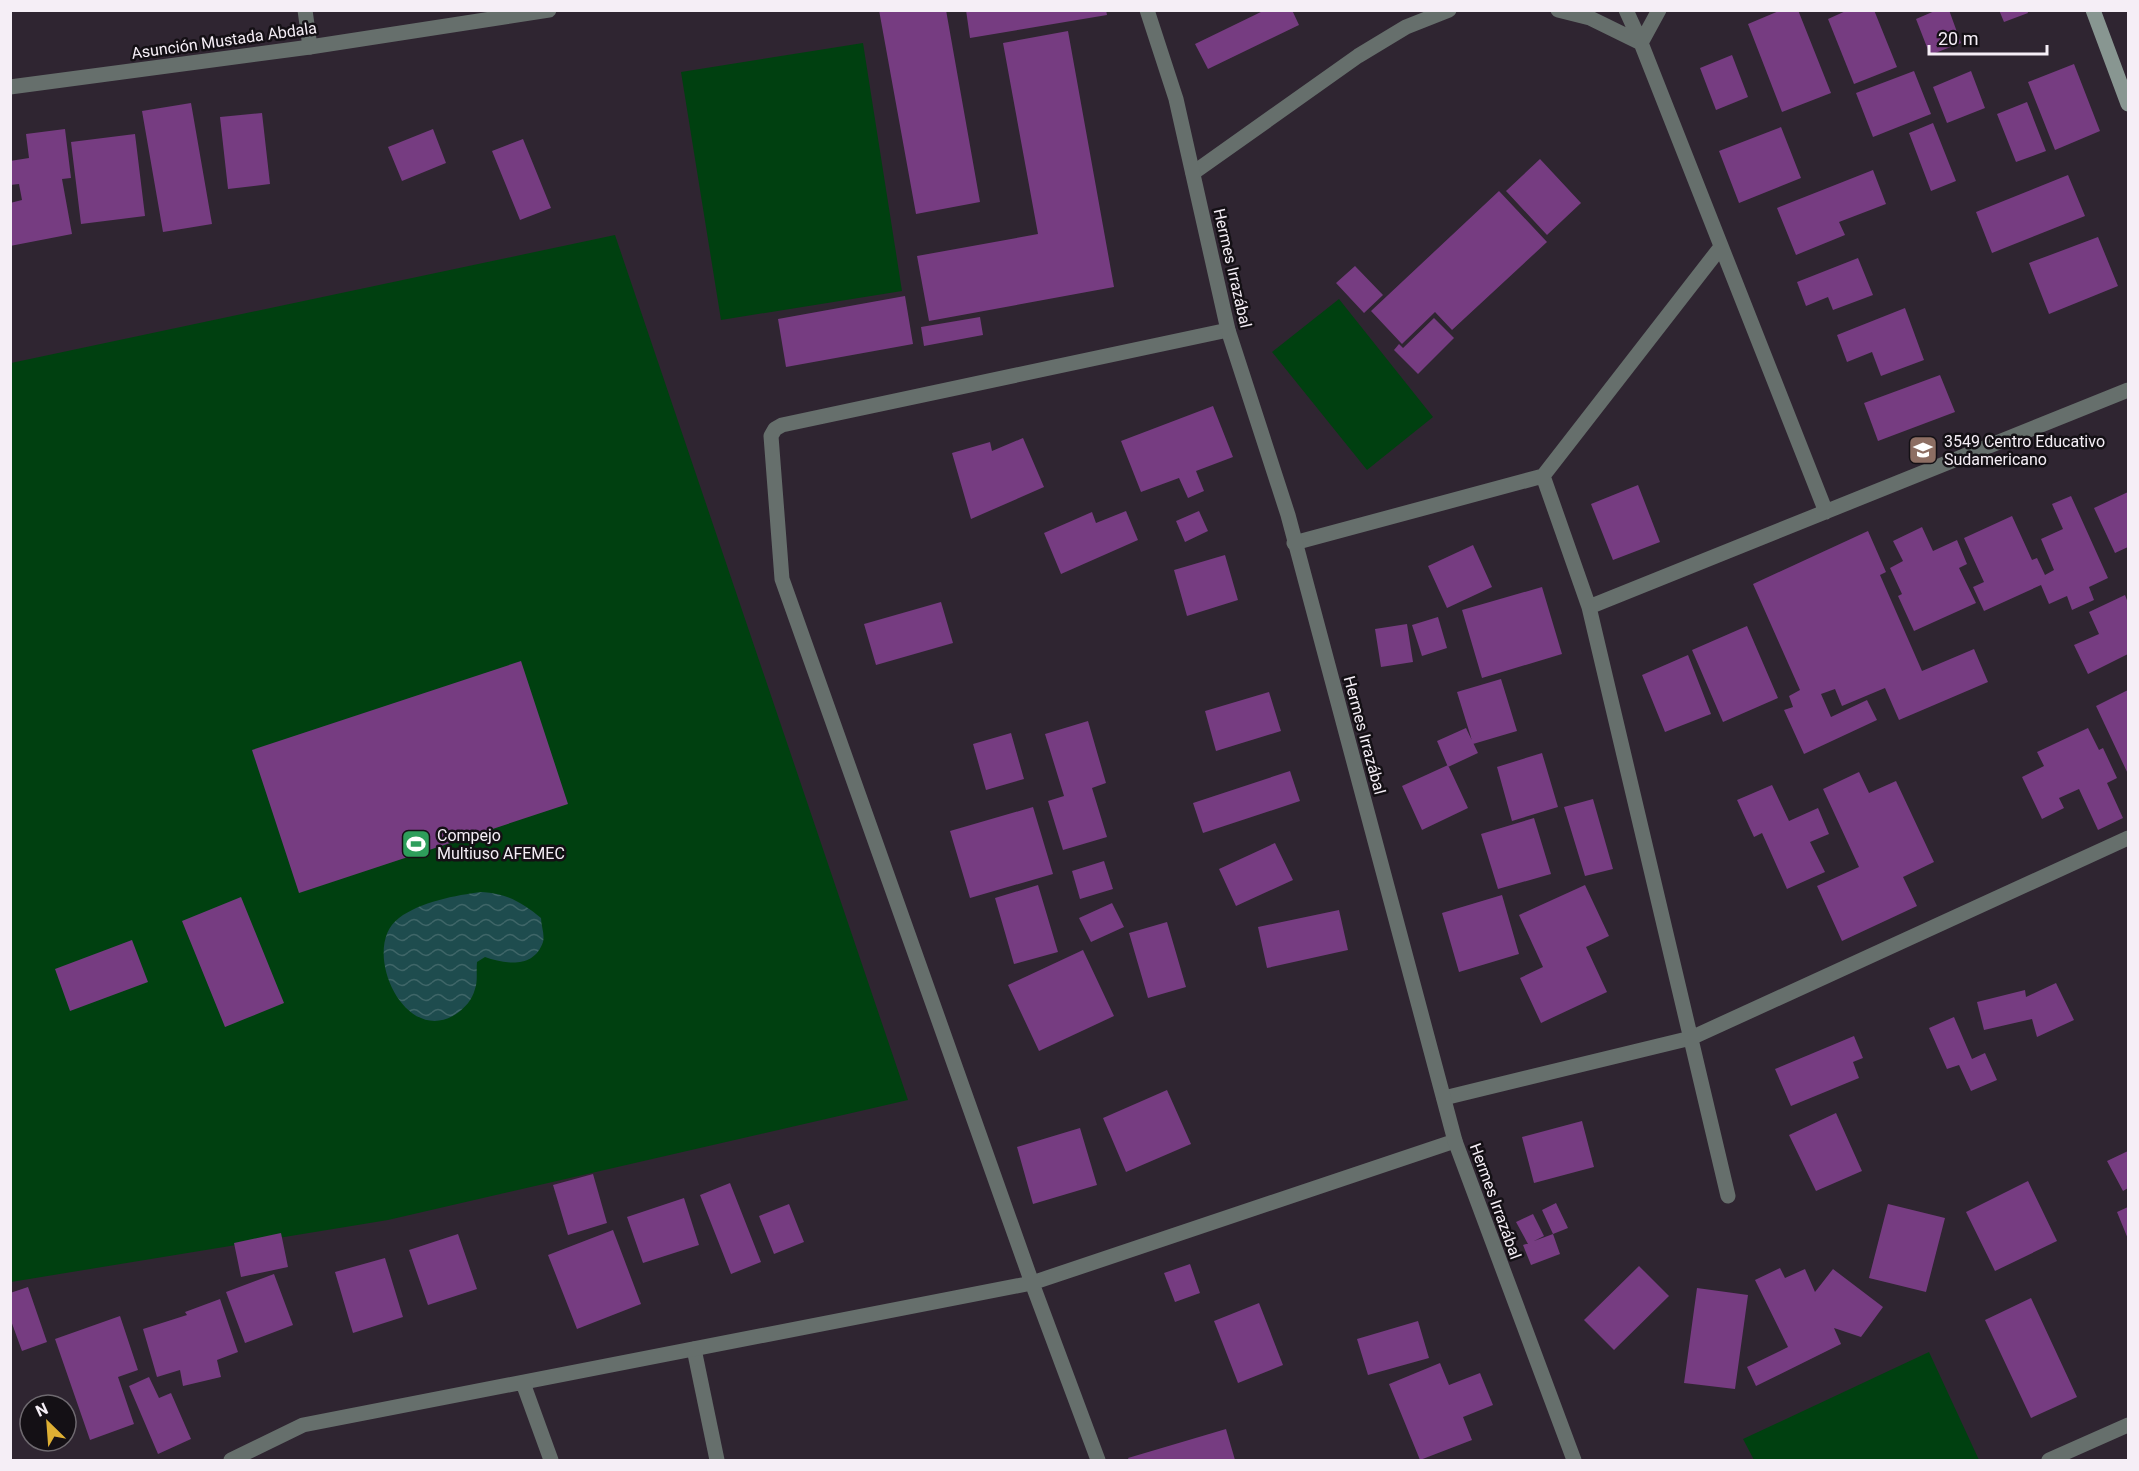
<svg xmlns="http://www.w3.org/2000/svg" width="2139" height="1471" font-family="Roboto,sans-serif">
	<defs>
		<pattern id="water-waves" width="16" height="10" patternUnits="userSpaceOnUse" patternTransform="scale(1.5)"><rect width="16" height="10" fill="#1e4c4e"/><path d="M0 5q4-4 8 0t8 0" fill="none" stroke="#3f6668"/></pattern>
	</defs>
	<rect width="100%" height="100%" fill="#2f2531"/>
	<path fill="#004010" d="M863 43 902 291 721 320 681 72Z
		M615 235 908 1100 388 1220 11 1282V363Z
		M1339 299 1433 417 1367 470 1272 352Z
		M1929 1352 1979 1460H1754L1743 1439Z"/>
	<path fill="url(#water-waves)" d="M482 892C506 893 523 903 541 918 541 925 545 935 543 942 534 969 505 964 485 957L477 962C476 972 478 980 475 989 472 1000 465 1008 456 1014 404 1048 359 947 399 918 420 902 456 895 482 892Z"/>
	<path fill="#763c81" d="M879 10H946L980 202 916 214Z
		M966 10H1106L1107 15 970 38Z
		M1265 10H1292L1299 25 1208 69 1195 44Z
		M1781 10H1798L1831 93 1782 112 1748 24Z
		M1848 10H1874L1897 67 1854 84 1828 19Z
		M1937 10H1949L1961 43 1930 55 1916 19Z
		M1999 10H2027L2028 13 2004 22Z
		M1068 31 1114 287 929 321 917 256 1038 234 1003 43Z
		M1732 55 1748 97 1716 110 1700 68Z
		M2074 64 2100 131 2055 150 2028 82Z
		M1914 71 1931 114 1873 137 1856 93Z
		M1971 71 1985 108 1947 123 1933 87Z
		M2027 102 2046 151 2016 162 1997 114Z
		M191 103 212 224 163 232 142 111Z
		M262 113 270 184 228 189 220 117Z
		M1933 123 1956 181 1931 191 1909 133Z
		M1781 127 1801 178 1739 203 1719 151Z
		M65 129 71 178 62 179 72 234 10 246V203L22 200 19 184 10 185V161L29 158 26 134Z
		M433 129 446 163 402 181 388 147Z
		M135 134 145 216 81 224 71 142Z
		M523 139 551 208 520 220 492 151Z
		M1540 159 1581 203 1547 235 1506 191Z
		M1873 170 1886 204 1839 222 1845 235 1796 255 1777 208Z
		M2068 175 2085 216 1992 253 1976 212Z
		M1499 191 1547 242 1452 330 1435 312 1402 344 1371 311Z
		M2098 237 2118 286 2049 314 2029 263Z
		M1858 258 1873 295 1833 310 1828 297 1806 306 1797 282Z
		M1355 266 1383 295 1364 313 1336 283Z
		M905 296 913 344 786 367 778 319Z
		M1905 308 1924 360 1881 376 1872 352 1847 362 1837 335Z
		M980 317 983 335 924 346 921 327Z
		M1434 318 1454 338 1418 374 1394 350 1399 344 1403 348Z
		M1940 375 1955 412 1878 441 1864 403Z
		M1213 406 1233 457 1196 471 1204 491 1188 498 1179 478 1141 492 1121 441Z
		M1023 438 1044 487 971 519 952 453 990 442 992 451Z
		M1638 485 1660 542 1613 560 1591 504Z
		M2128 492V547L2115 553 2094 508Z
		M2071 496 2108 578 2089 587 2094 600 2072 610 2067 596 2049 604 2041 585 1984 611 1973 587 1984 582 1964 538 2012 516 2032 560 2037 558 2045 575 2054 570 2041 539 2063 529 2052 504Z
		M1126 511 1138 540 1061 574 1044 533 1092 512 1096 523Z
		M1199 511 1208 531 1185 542 1176 521Z
		M1922 527 1933 551 1957 540 1967 564 1959 568 1976 603 1914 631 1898 596 1902 594 1890 568 1903 561 1893 541Z
		M1868 531 1886 572 1880 575 1922 671 1974 649 1988 682 1899 720 1885 688 1842 706 1835 689 1821 694 1831 717 1867 700 1877 720 1804 754 1784 710 1793 707 1789 696 1800 690 1753 584Z
		M1473 545 1492 587 1447 608 1428 566Z
		M1225 555 1238 600 1187 616 1174 570Z
		M1542 587 1562 654 1482 678 1462 610Z
		M2125 595 2128 603V654L2088 674 2074 645 2099 634 2089 612Z
		M941 602 953 643 876 665 864 624Z
		M1438 617 1447 648 1422 656 1412 625Z
		M1407 624 1413 662 1381 667 1375 629Z
		M1747 626 1778 698 1723 722 1692 650Z
		M1688 655 1711 714 1665 732 1642 675Z
		M521 661 568 804 299 893 252 750Z
		M1501 679 1517 731 1473 744 1457 692Z
		M2128 690V774L2096 706Z
		M1269 692 1281 731 1216 751 1205 711Z
		M1088 721 1106 783 1092 788 1107 837 1063 850 1048 801 1064 796 1045 734Z
		M1466 728 1478 753 1448 767 1437 741Z
		M2088 728 2099 750 2103 748 2117 778 2107 783 2123 818 2098 830 2079 789 2059 798 2064 808 2042 819 2022 777 2044 766 2037 752Z
		M1011 733 1024 779 986 790 973 744Z
		M1542 753 1558 807 1512 821 1497 767Z
		M1448 765 1468 808 1422 830 1402 786Z
		M1290 771 1300 801 1203 833 1193 803Z
		M1859 772 1869 793 1896 781 1934 862 1903 877 1917 906 1842 941 1817 886 1859 867 1823 789Z
		M1772 785 1789 821 1818 808 1829 834 1810 842 1825 872 1787 889 1762 833 1754 837 1737 800Z
		M1593 799 1613 869 1585 876 1564 807Z
		M1033 807 1053 874 970 898 950 831Z
		M1534 818 1551 874 1498 889 1481 834Z
		M1275 843 1293 880 1236 906 1219 869Z
		M1104 861 1113 889 1080 899 1072 871Z
		M1038 885 1058 952 1014 964 995 898Z
		M1585 885 1609 936 1586 947 1607 992 1541 1023 1520 978 1543 967 1519 915Z
		M1502 895 1519 954 1459 972 1442 913Z
		M241 897 284 1003 225 1027 182 921Z
		M1112 903 1124 927 1091 942 1079 918Z
		M1339 910 1348 950 1267 968 1258 927Z
		M1167 922 1186 987 1148 998 1129 933Z
		M132 940 148 982 70 1011 55 969Z
		M1083 950 1114 1016 1039 1051 1008 985Z
		M2056 983 2074 1020 2037 1037 2032 1019 1984 1030 1977 1002 2025 990 2026 997Z
		M1954 1017 1972 1059 1985 1053 1997 1080 1971 1091 1959 1065 1947 1069 1929 1028Z
		M1854 1036 1863 1058 1853 1062 1859 1078 1791 1106 1775 1069Z
		M1167 1090 1191 1144 1126 1172 1103 1118Z
		M1836 1113 1862 1171 1816 1191 1789 1135Z
		M1582 1121 1594 1167 1534 1183 1522 1137Z
		M1080 1128 1097 1185 1033 1204 1017 1147Z
		M2128 1151V1188L2123 1191 2107 1161Z
		M593 1174 607 1223 568 1235 553 1185Z
		M2028 1181 2057 1241 1995 1271 1966 1212Z
		M730 1183 761 1262 731 1274 700 1195Z
		M684 1198 699 1245 643 1263 627 1217Z
		M1556 1203 1568 1228 1553 1234 1542 1210Z
		M789 1204 804 1242 774 1254 759 1216Z
		M1888 1204 1945 1218 1926 1292 1869 1278Z
		M2128 1207V1239L2117 1212Z
		M1533 1214 1544 1236 1528 1244 1516 1222Z
		M613 1230 641 1304 577 1329 548 1255Z
		M281 1233 288 1267 241 1277 234 1243Z
		M458 1234 477 1289 428 1305 409 1250Z
		M1553 1234 1560 1254 1531 1265 1523 1245Z
		M385 1258 403 1317 353 1333 335 1272Z
		M1190 1264 1200 1293 1175 1302 1164 1273Z
		M1639 1266 1669 1296 1614 1350 1584 1320Z
		M1780 1268 1785 1278 1805 1269 1815 1292 1833 1269 1883 1307 1861 1337 1834 1328 1841 1344 1756 1386 1747 1367 1788 1347 1755 1280Z
		M274 1274 293 1325 245 1343 226 1292Z
		M28 1287 47 1342 22 1351 10 1318V1293Z
		M1697 1288 1748 1295 1735 1389 1684 1383Z
		M2031 1298 2077 1397 2031 1418 1985 1320Z
		M220 1299 238 1352 217 1360 221 1377 183 1386 180 1370 157 1377 143 1329 187 1315 185 1312Z
		M1259 1303 1283 1365 1238 1383 1214 1321Z
		M120 1316 138 1370 118 1377 134 1424 90 1440 55 1339Z
		M1418 1321 1429 1358 1368 1375 1357 1339Z
		M1440 1363 1449 1385 1480 1373 1493 1405 1463 1417 1472 1440 1420 1460 1389 1384Z
		M149 1377 159 1398 171 1393 191 1439 158 1454 129 1386Z
		M1226 1429 1235 1460H1129L1128 1458Z"/>
	<g fill="none" stroke-linecap="round" stroke-linejoin="round">
		<path stroke="#666f6c" stroke-width="15" d="M694 1349 717 1460"/>
		<path stroke="#666f6c" stroke-width="15" d="M305 10 310 47
			M1558 10 1590 18 1641 43 1659 10
			M1626 10 1641 43 1826 512
			M1193 173 1358 56 1406 27 1449 10
			M1543 476 1589 607 1728 1196
			M1294 543 1543 476 1720 248
			M1589 607 2128 390
			M1444 1098 1691 1038 2128 838
			M523 1383 551 1460
			M231 1460 303 1425 1032 1283 1455 1141
			M1098 1460 1032 1283 782 579 771 436 775 429 782 425 1228 330
			M2049 1460 2128 1425"/>
		<path stroke="#666f6c" stroke-width="15" d="M1147 10 1176 99 1228 330 1288 515 1455 1141 1574 1460
			M10 87 310 47 549 10"/>
		<path stroke="#889691" stroke-width="15" d="M2093 10 2128 104"/>
	</g>
	<defs>
		<g id="school-square" transform="scale(1.5)"><rect x="-9" y="-9" width="18" height="18" rx="4" fill="#8d6e63" stroke="#141015"/><path d="M0-5L7-2L0 1L-7-2ZM-4 1L0 2.5L4 1V4Q0 6-4 4Z" fill="#fff"/></g>
		<g id="stadium-square" transform="scale(1.5)"><rect x="-9" y="-9" width="18" height="18" rx="4" fill="#2e9e5b" stroke="#141015"/><path d="M0-5a6.5 5 0 1 0 0 10a6.5 5 0 1 0 0-10ZM-3.5-1.8h7v3.6h-7Z" fill="#fff"/></g>
	</defs>
	<g fill-rule="evenodd">
		<use href="#school-square" x="1923" y="450"/>
		<use href="#stadium-square" x="416" y="844"/>
	</g>
	<g text-anchor="middle" stroke-width="5" stroke-linejoin="round" paint-order="stroke">
		<g font-size="16" fill="#f5eef6" stroke="#141015">
			<text transform="translate(224 40) rotate(-8)" y="6">Asunción Mustada Abdala</text>
			<text transform="translate(1233 268) rotate(77)" y="6">Hermes Irrazábal</text>
			<text transform="translate(1365 735) rotate(75)" y="6">Hermes Irrazábal</text>
			<text transform="translate(1496 1201) rotate(70)" y="6">Hermes Irrazábal</text>
		</g>
		<g font-size="16" fill="#f5eef6" stroke="#141015" text-anchor="start">
			<text x="1944" y="447">3549 Centro Educativo<tspan x="1944" dy="18">Sudamericano</tspan></text>
			<text x="437" y="841">Compejo<tspan x="437" dy="18">Multiuso AFEMEC</tspan></text>
		</g>
	</g>
	<rect width="2139" height="1471" fill="none" stroke="#f5eef6" stroke-width="24"/>
	<g transform="translate(48 1423) rotate(335)"><circle r="28" fill="#141015" stroke="#6e696f" stroke-width="1.5"/>
	<path d="M0-4.5L10 22L0 15L-10 22Z" fill="#dfb034"/>
	<text y="-9" font-size="16" font-weight="bold" text-anchor="middle" fill="#f5eef6">N</text>
	</g>
	<path d="M1929 45v9h118v-9" fill="none" stroke="#f5eef6" stroke-width="3"/>
	<text x="1938" y="45" font-size="18" fill="#f5eef6" stroke="#141015" stroke-width="4.5" paint-order="stroke">20 m</text>
</svg>
